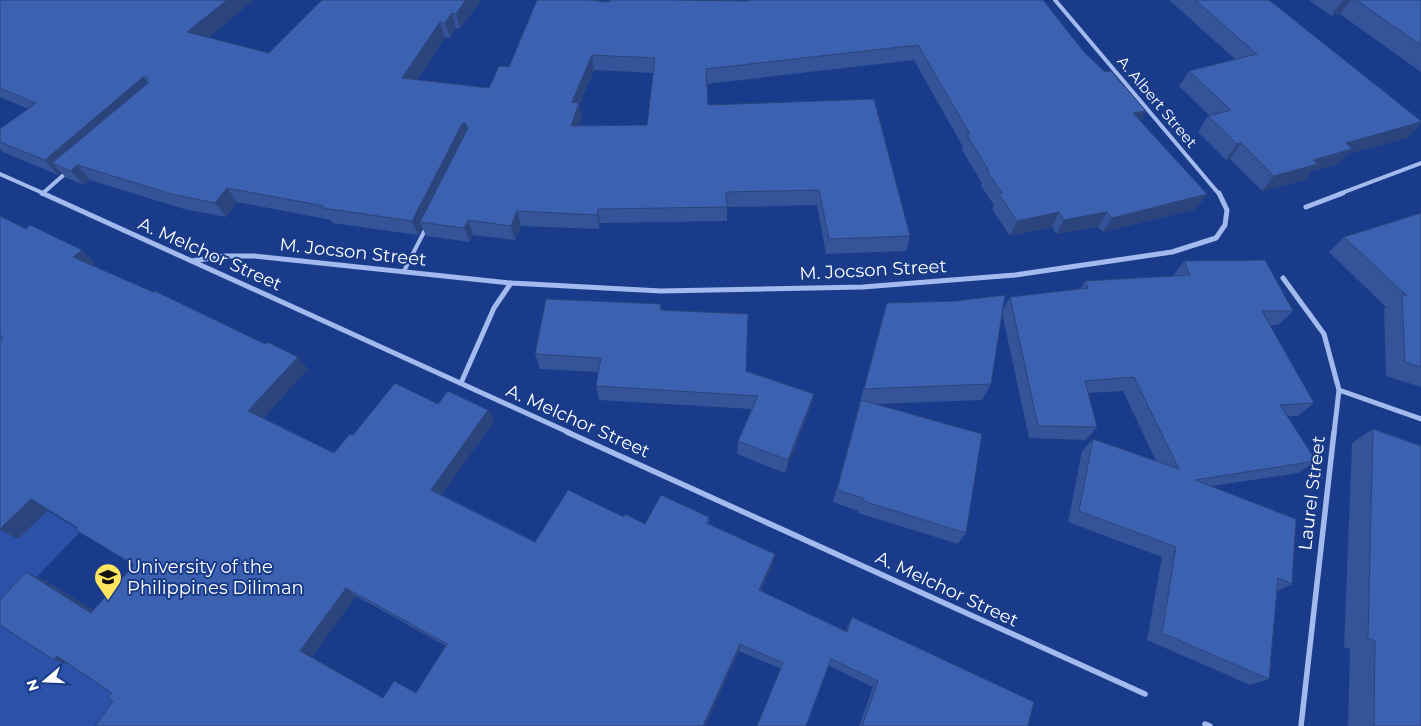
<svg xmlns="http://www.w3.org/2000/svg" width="1421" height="726" font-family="Montserrat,sans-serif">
	<rect width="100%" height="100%" fill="#193b89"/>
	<path fill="#2b52a8" d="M0 482 81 531 0 615Z
		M0 619 169 726H0Z"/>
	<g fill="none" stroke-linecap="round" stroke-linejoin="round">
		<path stroke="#a2baed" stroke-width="4" d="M404 271 426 228"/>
		<path stroke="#a2baed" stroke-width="4" d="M1055 0 1219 194
			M0 174 45 194
			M42 194 68 171
			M1339 194 1421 163"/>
		<path stroke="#a2baed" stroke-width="5" d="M42 193 570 433
			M1306 207 1343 193
			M191 261 226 256H254L511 283 661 291 863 287 1015 275 1172 252 1216 238 1225 225 1227 210 1219 193
			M1283 278 1324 334 1339 390 1334 433
			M461 383 494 308 511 283
			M1339 390 1421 419"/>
		<path stroke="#a2baed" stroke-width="5.5" d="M567 432 1145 694
			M1205 724 1210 726
			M1301 726 1334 432"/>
	</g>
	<path fill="#345398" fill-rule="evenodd" d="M0 0H253L208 38 269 53 322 0H481L460 29 456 28 450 38 445 37 417 80 489 88 509 67 609 2 748 1V0H1043L1084 52 1146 111 1140 121 1207 194 1196 209 1103 232 1098 227 1056 234 1052 227 1010 236 992 209 994 205 981 186 982 183 962 150 963 147 914 60 707 84 708 105 910 236 906 251 826 254 817 205 727 207V221L600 223 599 229 521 226 515 240 473 235 470 242 426 236 422 227 418 235 332 223 331 220 237 202 226 217 184 209 90 180 84 185 66 178 61 172 58 175 3 152 0 149V129L28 109 0 97ZM594 70 653 73 647 125 579 126 582 118 579 106Z
		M1169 0H1269L1421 121V123L1407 138 1347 154 1339 164 1312 171 1305 180 1262 191 1230 159 1226 160 1198 132 1208 116H1210L1179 86 1189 71 1235 59Z
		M1309 0H1421V72L1340 14 1331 16Z
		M1421 213V387L1386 376 1384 309 1386 307 1329 252 1344 237Z
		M0 216 26 229 82 250 95 263 92 266 308 369 263 418 334 453 353 435 438 404 488 410 494 421 441 495 535 542 624 517 645 524 709 517V524L775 554 773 563 761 591 846 631 848 625 852 617 1028 726H859L873 687 829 666 781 669 739 651 705 726 113 701 112 693 72 666 54 660 26 572 46 581 93 610 134 565 78 528 48 510 18 539 0 530ZM356 596 446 646 416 693 383 698 312 657Z
		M1184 261 1293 311 1278 325H1270L1314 403 1298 416H1287L1316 461 1298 473 1212 486 1292 584 1277 591 1269 679 1250 685 1147 640 1162 557 1068 522 1082 451 1093 439 1156 461 1123 391 1088 393 1097 427 1086 440 1029 438 1002 313 991 384 982 400 876 404 966 533 958 544 858 513V511L833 502 882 320 887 303 1003 310 1010 297 1080 289 1085 281 1173 276Z
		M661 304V310L746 371 810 409 785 473 737 454 738 441 752 409 599 400 596 386 598 372 540 369 535 354Z
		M1373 429 1421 726H1348L1350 649 1344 647 1352 443Z"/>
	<path fill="#2b447c" d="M227 0H253L197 48 187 32Z
		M466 0H481L460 29 456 14Z
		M1343 0H1351L1340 14 1331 16Z
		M452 13 456 28 450 38 445 23Z
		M440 22 445 37 408 94 402 78Z
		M592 55 594 70 579 106 582 118 574 141 571 126 572 102Z
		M143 77 154 92 52 163 61 172 58 175 45 160Z
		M1146 111 1137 126 1133 113Z
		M1421 122 1407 138 1347 154 1339 164 1312 171 1305 180 1262 191 1274 176 1313 160 1346 143Z
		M465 123 470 138 420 222 422 227 418 235 412 221 462 124Z
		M1241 143 1230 159 1226 160 1237 144Z
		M77 165 90 180 84 185 71 171Z
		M227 188 237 202 226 217 215 203Z
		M1207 194 1196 209 1103 232 1112 218Z
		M598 209 600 223 599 229 597 215Z
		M517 211 521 226 515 240 511 226Z
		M1059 212 1052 227 1010 236 1017 221Z
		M1107 212 1098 227 1056 234 1064 220Z
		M468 220 473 235 470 242 464 228Z
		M82 250 95 263 87 271 73 257Z
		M298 357 308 369 260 422 248 411Z
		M814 394 810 409 785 473 788 460Z
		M488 410 494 421 438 500 431 490Z
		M31 499 49 509 18 539 0 530V529Z
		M775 554 773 563 758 598 759 590Z
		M26 572 46 581 109 620 91 613Z
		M346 588 356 596 312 657 393 703 300 651Z
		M740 644 739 651 705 726H703Z
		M57 656 74 666 54 660Z"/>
	<path fill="#3d61b1" stroke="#2b447c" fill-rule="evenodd" d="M0 0H227L187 32 269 53 322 0H466L456 14 452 13 445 23 440 22 402 78 489 88 499 66 509 67 537 0H589L609 2 610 0H670L749 1V0H1043L1084 52 1105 72 1111 71 1146 111 1133 113 1207 194 1112 218 1107 212 1064 220 1059 212 1017 221 999 194 1002 193 987 171H989L967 135 970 134 918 45 706 69 708 105 874 99 910 236 829 239 819 190 726 192 727 207 598 209 597 215 517 211 511 226 468 220 464 228 420 222 468 128 465 123 462 124 412 221 323 208 324 206 227 188 215 203 172 194 77 165 71 171 52 163 148 83 147 77H143L45 160 0 142V129L36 103 0 88ZM592 55 655 58 647 125 571 126 579 103 572 102Z
		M1195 0H1269L1421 121V122L1346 143 1352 149 1313 160 1318 164 1274 176 1241 143 1237 144 1208 116 1231 110 1189 71 1257 54Z
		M1356 0H1421V45Z
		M1421 213V367L1405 362 1402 294 1407 296 1344 237Z
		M0 216 26 229 30 225 82 250 73 257 153 292 155 291 265 344 267 342 298 357 248 411 334 453 350 434 353 435 395 383 438 404 448 391 488 410 431 490 535 542 568 490 624 517 625 514 645 524 661 495 709 517 706 523 775 554 759 590 847 632 852 617 1034 702 1028 726H862L878 681 831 659 806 726H757L783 663 740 644 703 726H95L113 701 108 697 112 693 57 656 54 660 0 625V600L26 572 91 613 134 565 76 530 78 528 31 499 0 529V340L3 337 0 336ZM346 588 447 644 416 693 394 681 383 698 300 651Z
		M1265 260 1293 311H1262L1314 403 1280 405 1316 461 1195 480 1296 519 1292 584 1278 578 1269 679 1162 633 1176 547 1079 511 1093 439 1179 469 1134 377 1085 381 1097 427 1038 426 1010 297 1088 288 1085 281 1190 275 1184 261Z
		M1005 295 991 384 864 389 887 303 956 301Z
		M546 299 661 304 660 310 748 314 746 371 814 394 788 460 738 441 758 396 596 386 601 358 535 354Z
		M861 400 982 434 966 533 863 501V498L837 490Z
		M1373 429 1421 446V726H1374L1375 641 1368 638Z"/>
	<defs>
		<g id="university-pin" transform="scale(1.4375)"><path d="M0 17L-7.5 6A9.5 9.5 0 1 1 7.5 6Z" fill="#ffe65e" stroke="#193b89"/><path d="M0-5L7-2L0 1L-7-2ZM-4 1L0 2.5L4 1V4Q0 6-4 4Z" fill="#111"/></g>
	</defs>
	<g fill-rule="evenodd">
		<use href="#university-pin" x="108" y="577"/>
	</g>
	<g text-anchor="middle" stroke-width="4" stroke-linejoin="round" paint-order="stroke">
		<g font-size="15" fill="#fff" stroke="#193b89">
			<text transform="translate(1157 102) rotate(50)" y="5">A. Albert Street</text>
		</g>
		<g font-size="18" fill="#fff" stroke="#193b89">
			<text transform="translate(353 252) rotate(6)" y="6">M. Jocson Street</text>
			<text transform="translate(210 254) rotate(24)" y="6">A. Melchor Street</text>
			<text transform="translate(873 270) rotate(-3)" y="6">M. Jocson Street</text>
			<text transform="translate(578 421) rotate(24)" y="6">A. Melchor Street</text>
			<text transform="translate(1312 493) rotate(-83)" y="6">Laurel Street</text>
			<text transform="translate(947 589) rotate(25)" y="6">A. Melchor Street</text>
		</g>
		<g font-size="18" fill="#fff" stroke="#193b89" text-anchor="start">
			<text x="127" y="573">University of the<tspan x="127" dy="21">Philippines Diliman</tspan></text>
		</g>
	</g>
	<g transform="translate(45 681) rotate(251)" stroke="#193b89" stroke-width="4" paint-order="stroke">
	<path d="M0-4L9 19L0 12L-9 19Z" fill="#ffffff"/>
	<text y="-8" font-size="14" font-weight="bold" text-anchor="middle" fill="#ffffff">N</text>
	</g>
</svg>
